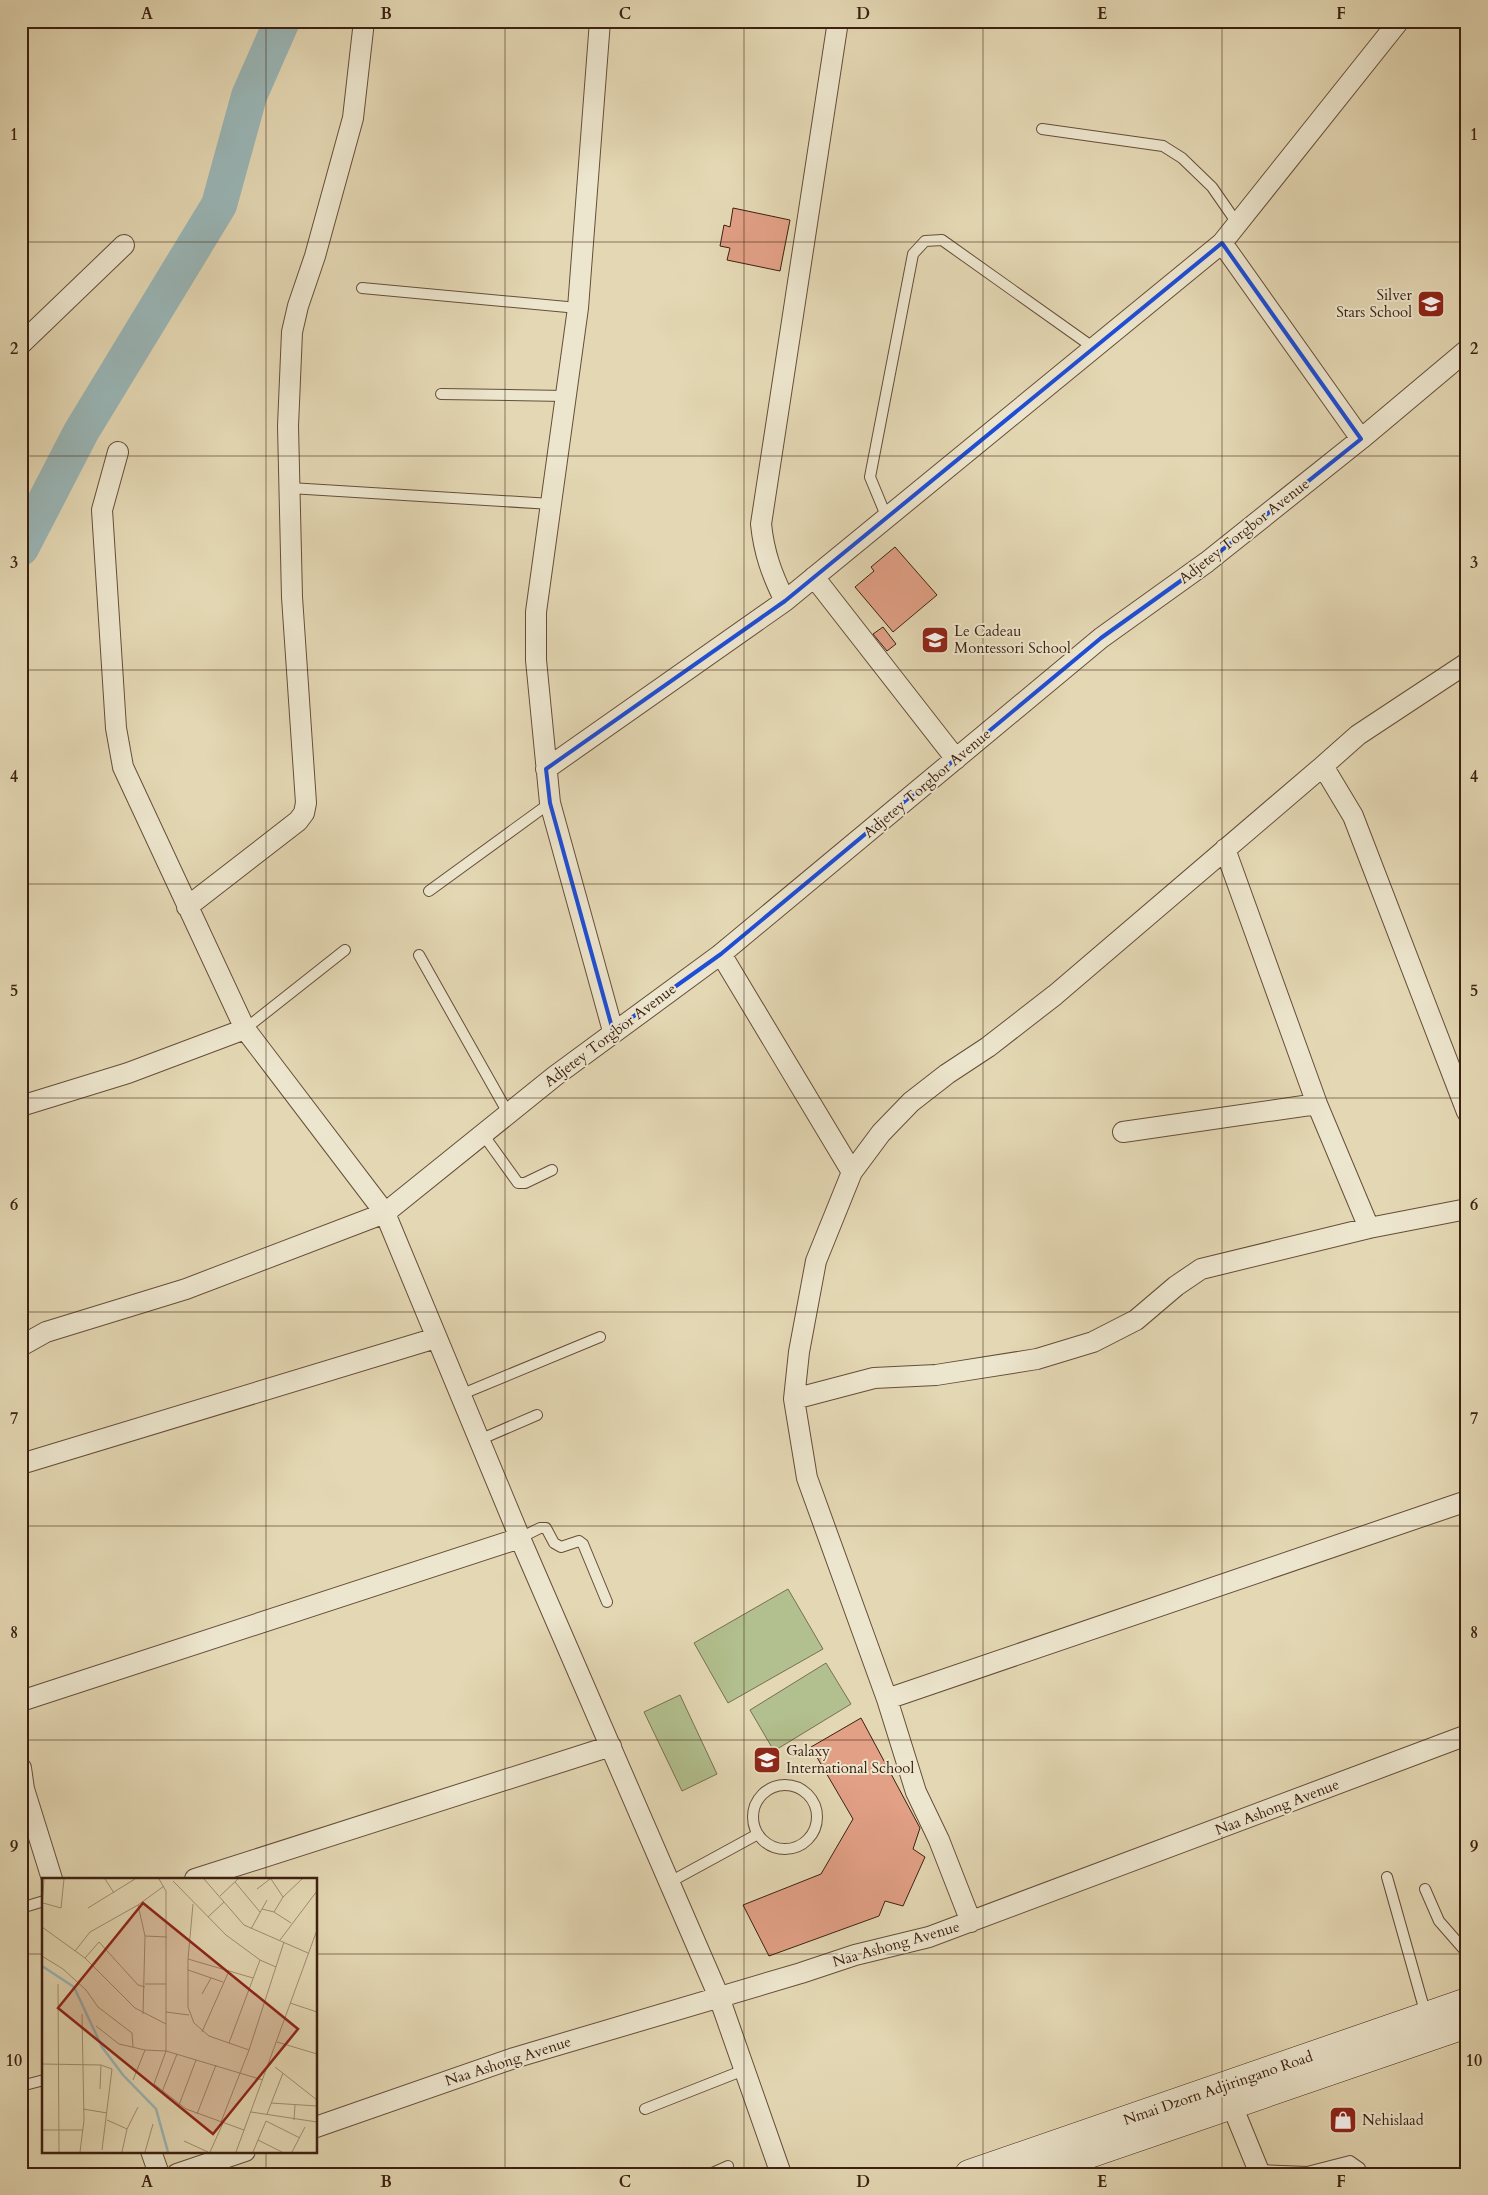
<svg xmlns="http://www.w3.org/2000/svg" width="1488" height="2195" font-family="Cardo,serif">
	<rect width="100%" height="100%" fill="#e4d8b4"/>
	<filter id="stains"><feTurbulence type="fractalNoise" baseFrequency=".004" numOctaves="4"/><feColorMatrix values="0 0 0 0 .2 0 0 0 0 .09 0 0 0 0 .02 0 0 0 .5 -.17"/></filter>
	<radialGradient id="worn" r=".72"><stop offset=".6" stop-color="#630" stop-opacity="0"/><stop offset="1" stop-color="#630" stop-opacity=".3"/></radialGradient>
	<path fill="#b2bf8e" stroke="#77704f" d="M788 1589 823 1649 728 1703 694 1643Z
		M826 1663 851 1704 774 1751 750 1710Z
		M680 1695 717 1774 682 1791 644 1712Z"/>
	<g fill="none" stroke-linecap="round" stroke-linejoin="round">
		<path stroke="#9ab7b8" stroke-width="36" d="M21 548 81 432 219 205 249 96 282 21"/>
	</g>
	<path fill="#e2a086" stroke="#3c2010" d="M733 208 790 220 780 271 727 260 730 248 720 246 724 225 730 227Z
		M895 547 937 595 893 632 855 587 874 571 871 567Z
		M883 627 896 644 887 651 873 634Z
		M861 1718 920 1828 913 1849 925 1857 903 1906 885 1901 879 1916 769 1956 743 1905 821 1874 853 1819 811 1747Z"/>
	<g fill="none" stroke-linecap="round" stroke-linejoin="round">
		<g stroke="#664e39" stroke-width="12">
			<path id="service" d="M1042 129 1163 146 1182 158 1212 187 1237 223
				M362 288 578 308
				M441 394 565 396
				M290 488 551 504
				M887 518 870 477 913 254 925 241 942 240 1094 348
				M429 891 550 803
				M419 955 508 1113
				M245 1029 345 950
				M482 1133 518 1183H525L552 1170
				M460 1395 600 1337
				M479 1440 537 1415
				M520 1538 540 1528H546L554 1543 561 1547 579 1541 583 1544 607 1602
				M753 1817a32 32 0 1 1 64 0a32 32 0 1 1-64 0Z
				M1387 1877 1426 2015
				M670 1882 758 1834
				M1425 1889 1439 1921 1467 1953
				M21 1908 44 1901
				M21 2086 44 2080
				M645 2109 744 2070
				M1259 2170 1307 2172 1350 2161 1360 2168 1361 2174
				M710 2174 728 2166"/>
		</g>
		<g stroke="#664e39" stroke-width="22">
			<path id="minor" d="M600 21 578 308 536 612V660L550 803 613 1031
				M1222 243 1361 439
				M21 344 124 245
				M118 452 102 510 116 728 123 767 245 1029 385 1213 520 1538 719 1997 781 2174
				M814 577 956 759
				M785 601C772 575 764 553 761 524L838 21
				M1323 766 1358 735 1467 663
				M546 769 785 601 1222 243 1399 21
				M1225 849 1317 1104 1369 1228
				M187 907 298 821 304 813 306 803 292 597 288 426 292 332 298 306 315 256 353 118 364 21
				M721 954 852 1172
				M21 1106 128 1073 245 1029
				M1123 1132 1317 1104
				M21 1346 46 1332 186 1289 385 1213 555 1076 721 954 1101 638 1207 562 1361 439 1467 350
				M794 1399 874 1378 936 1375 1037 1359 1093 1342 1136 1320 1176 1286 1201 1269 1369 1228 1467 1209
				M21 1464 436 1338
				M887 1699 1467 1501
				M21 1701 520 1538
				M21 1768 24 1789 52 1879
				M195 1879 611 1746
				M971 1922 939 1840 916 1792 887 1699 807 1478 794 1399 799 1352 816 1261 852 1172 881 1133 911 1102 947 1074 988 1047 1055 995 1323 766 1353 816 1467 1112
				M1231 2103 1260 2174
				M316 2127 514 2058 801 1973 855 1955 929 1937 1467 1735
				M151 2151 159 2174
				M177 2174 245 2151"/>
		</g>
		<g stroke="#3c2010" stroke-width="29">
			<path id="secondary" d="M969 2174 1467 2002
				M1031 2174 1467 2024"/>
		</g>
		<use href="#service" stroke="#ede6ce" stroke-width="10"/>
		<use href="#minor" stroke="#ede6ce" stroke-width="20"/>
		<use href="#secondary" stroke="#ede6ce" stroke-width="28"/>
	</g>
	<path fill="none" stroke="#1d4ed8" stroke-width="4" stroke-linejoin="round" d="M1222 243 1361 439 1207 562 1101 638 721 954 613 1031 550 803 546 769 785 601Z"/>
	<path fill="none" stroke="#3c2010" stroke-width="1" stroke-opacity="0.55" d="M266 21V1879M505 21V2174M744 21V2174M983 21V2174M1222 21V2174M21 242H1467M21 456H1467M21 670H1467M21 884H1467M21 1098H1467M21 1312H1467M21 1526H1467M21 1740H1467M21 1954H44M316 1954H1467M266 2151V2174"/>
	<defs>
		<g id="school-square" transform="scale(1.4375)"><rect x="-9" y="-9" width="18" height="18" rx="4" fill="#8f2418" stroke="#ede6ce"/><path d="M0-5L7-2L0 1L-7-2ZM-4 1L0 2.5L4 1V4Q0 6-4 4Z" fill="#fff"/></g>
		<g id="shop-square" transform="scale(1.4375)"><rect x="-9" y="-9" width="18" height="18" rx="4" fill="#8f2418" stroke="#ede6ce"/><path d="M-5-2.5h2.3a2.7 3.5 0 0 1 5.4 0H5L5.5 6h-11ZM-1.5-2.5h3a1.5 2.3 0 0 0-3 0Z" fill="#fff"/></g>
	</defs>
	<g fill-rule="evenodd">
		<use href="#school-square" x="1431" y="304"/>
		<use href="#school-square" x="935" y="640"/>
		<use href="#school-square" x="767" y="1760"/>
		<use href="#shop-square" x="1343" y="2120"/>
	</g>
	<g text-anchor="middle" stroke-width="4" stroke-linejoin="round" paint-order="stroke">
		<g font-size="15" fill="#3c2010" stroke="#ede6ce" text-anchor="start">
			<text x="1412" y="300" text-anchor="end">Silver<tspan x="1412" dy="17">Stars School</tspan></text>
			<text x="954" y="636">Le Cadeau<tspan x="954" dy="17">Montessori School</tspan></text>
			<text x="786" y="1756">Galaxy<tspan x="786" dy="17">International School</tspan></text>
			<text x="1362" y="2125">Nehislaad</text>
		</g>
		<g font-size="15" fill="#3c2010" stroke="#ede6ce">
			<text transform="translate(1244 531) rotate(-38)" y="5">Adjetey Torgbor Avenue</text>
			<text transform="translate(927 783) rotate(-40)" y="5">Adjetey Torgbor Avenue</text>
			<text transform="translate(610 1035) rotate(-37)" y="5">Adjetey Torgbor Avenue</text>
			<text transform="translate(1277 1807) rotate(-21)" y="5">Naa Ashong Avenue</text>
			<text transform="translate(896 1944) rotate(-16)" y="5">Naa Ashong Avenue</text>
			<text transform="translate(508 2061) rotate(-18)" y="5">Naa Ashong Avenue</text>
			<text transform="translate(1218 2088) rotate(-19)" y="5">Nmai Dzorn Adjiringano Road</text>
		</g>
	</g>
	<g transform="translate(42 1878)">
		<rect width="275" height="275" fill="#e4d8b4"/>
		<path fill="none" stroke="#9ab7b8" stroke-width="2.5" d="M0 88 32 109 60 169 81 197 114 231 126 274"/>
		<path fill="none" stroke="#a18e72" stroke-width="1" d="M63 1 72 15M117 1 124 13V173L112 206 144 231 202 252M162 1 202 47 266 75M229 1 241 19M131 3 184 57 218 82 234 89M193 4 218 34M215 11 228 1M178 18 196 1M1 25 19 30 22 1M96 27 103 58 101 136M0 30 2 1M46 30 93 1M220 31 232 34 249 45M232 34 241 19 260 1M166 39 182 24M0 49 43 80 93 130 124 146M209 51 225 22M103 58 125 59M238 62 275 13M33 73 48 54 96 27 122 8M0 78 21 91 44 112 56 129 90 155 91 169M43 80 57 64 96 107 103 109M146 81 151 26M146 92 181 104M16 106 17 274M103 106H124M160 116 169 100M248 125 275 134M124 134 147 137M54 148 77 166 103 172 124 173 221 202M160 154 187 93M235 164 275 176M187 165 218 82M207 172 167 158 152 145 146 129V81L211 100M0 186 59 187 70 191 60 272M233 189 275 222M91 202 103 172M58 211 59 187M120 214 135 176M229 225 275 228M137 227 154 182M41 231 65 235M209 234 275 244M155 236 174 187M225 236 241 195M65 242 85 251M252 242 253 227M179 244 207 172 242 64M0 252H41M216 262 240 274M142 263 166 274M38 274 42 242 40 136M80 274 85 251 96 229M103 274 111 246M168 274 181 245M194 274 275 52M211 274 224 243 258 260M250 274 263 249"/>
		<path fill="#8f2418" fill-opacity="0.15" stroke="#8f2418" stroke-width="2.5" d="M101 25 256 151 171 256 16 130Z"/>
		<rect width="275" height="275" fill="none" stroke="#3c2010" stroke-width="2.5"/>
	</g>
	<rect width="1488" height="2195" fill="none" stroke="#e4d8b4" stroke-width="55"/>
	<rect x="28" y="28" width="1432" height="2140" fill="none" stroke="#3c2010" stroke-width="2"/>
	<g font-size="16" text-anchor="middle" font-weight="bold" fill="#3c2010">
		<text x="147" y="19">A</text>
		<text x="386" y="19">B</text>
		<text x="625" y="19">C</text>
		<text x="863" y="19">D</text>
		<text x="1102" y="19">E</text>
		<text x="1341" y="19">F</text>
		<text x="14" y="140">1</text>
		<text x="1474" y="140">1</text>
		<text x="14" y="354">2</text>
		<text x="1474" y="354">2</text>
		<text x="14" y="568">3</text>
		<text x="1474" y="568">3</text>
		<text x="14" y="782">4</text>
		<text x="1474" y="782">4</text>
		<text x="14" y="996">5</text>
		<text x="1474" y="996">5</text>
		<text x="14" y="1210">6</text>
		<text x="1474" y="1210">6</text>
		<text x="14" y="1424">7</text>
		<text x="1474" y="1424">7</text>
		<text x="14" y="1638">8</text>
		<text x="1474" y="1638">8</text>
		<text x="14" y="1852">9</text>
		<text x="1474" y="1852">9</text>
		<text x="14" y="2066">10</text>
		<text x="1474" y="2066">10</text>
		<text x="147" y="2187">A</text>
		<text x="386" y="2187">B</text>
		<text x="625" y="2187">C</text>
		<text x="863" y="2187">D</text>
		<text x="1102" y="2187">E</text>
		<text x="1341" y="2187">F</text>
	</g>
	<rect width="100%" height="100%" filter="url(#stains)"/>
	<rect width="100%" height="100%" fill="url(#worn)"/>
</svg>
